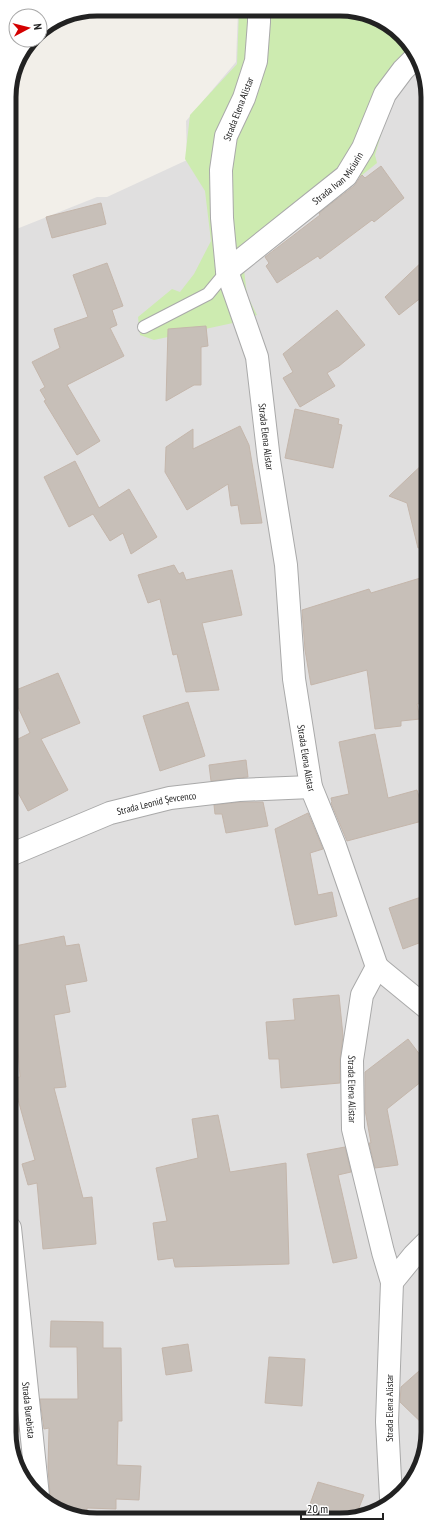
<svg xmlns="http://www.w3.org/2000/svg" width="437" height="1529" font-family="'PT Sans Narrow',sans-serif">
	<rect width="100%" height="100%" fill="#f2efe9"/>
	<path fill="#e0dfdf" d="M238 10 357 11 402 35 426 80 428 1438 406 1490 357 1518H80L35 1494 11 1449 9 232 97 197H107L187 160 186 121 236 62Z"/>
	<path fill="#cdebb0" d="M239 10 357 11 402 35 418 65 394 91 375 155 377 163 244 270 247 295 257 315 233 323 154 340 140 335 138 317 172 289 180 292 194 274 211 241 205 191 185 159 190 115 237 64Z"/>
	<path fill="#c7bfb8" stroke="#c4b6ab" d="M381 166 404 198 374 222 372 220 320 259 318 256 277 283 266 266 269 263 265 257 320 215 319 213 354 186 361 176 362 175 365 178Z
		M101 203 106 224 52 238 46 217Z
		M427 257V293L399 315 385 297Z
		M107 263 123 306 112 310 117 325 110 328 124 356 67 385 100 441 77 455 44 401 46 400 40 390 45 387 32 362 60 348 54 329 88 317 73 275Z
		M337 310 365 345 339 366 327 373 335 386 300 407 283 378 293 372 283 354Z
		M206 326 208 346 201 347V385H194L166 401 168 329Z
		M295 409 339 419 338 424 342 425 333 468 285 458Z
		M240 426 249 445 262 523 241 524 238 505 231 506 228 484 187 510 165 472 166 447 193 429V449Z
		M427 460V547L418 548 407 503 389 496Z
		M75 461 99 508 129 489 157 537 131 554 123 533 110 541 93 514 69 527 44 477Z
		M174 565 179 574 183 572 186 580 232 570 242 615 202 623 219 690 186 692 177 654 173 655 160 599 148 603 138 575Z
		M427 576V666L420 668 425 703 417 704 420 719 401 721V726L375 729 367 670 311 685 305 650 302 610 369 589 371 593Z
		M58 673 80 723 41 739 68 790 28 811 10 778V743L30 733 11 692Z
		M188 702 205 756 160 771 143 716Z
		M375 734 388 798 417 790 426 820 347 841 331 803 332 802 331 798 349 794 339 742Z
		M246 760 248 777 211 781 209 765Z
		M240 802H263L268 826 226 833 222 814H215L214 805Z
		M308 813 323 849 310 853 318 895 332 892 337 916 295 925 275 829Z
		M427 895V940L403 949 389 908Z
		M64 936 66 946 79 944 87 981 65 985 70 1012 54 1015 66 1087 54 1088 83 1198 92 1197 96 1244 43 1249 37 1183 28 1185 22 1164 35 1160 12 1078 20 1077 17 1035 10 1036V947Z
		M339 995 343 1036 340 1060V1083L281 1088 279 1059H269L266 1022 295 1020 293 999Z
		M408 1039 427 1064V1077L387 1109 398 1165 375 1168 369 1143H371L365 1110V1072Z
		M218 1115 230 1172 286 1163 289 1264 175 1267 173 1258 158 1260 153 1223 167 1221 156 1168 198 1158 192 1119Z
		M345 1147 351 1172 338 1175 357 1258 333 1263 307 1154Z
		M51 1321 103 1322V1348H121L122 1421H118L117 1465 141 1466 139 1500 116 1499V1509L87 1508V1518H80L49 1502 50 1495 48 1467 49 1428 44 1429 40 1399H78L77 1347H50Z
		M188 1344 192 1371 166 1375 162 1348Z
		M269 1357 305 1359 302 1406 265 1403Z
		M428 1363V1429L400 1402 401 1387Z
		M11 1400H15L19 1432 11 1433Z
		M318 1482 364 1495 355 1518H305Z"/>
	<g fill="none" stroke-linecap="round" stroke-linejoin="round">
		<g stroke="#a9a9a9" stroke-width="14">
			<path id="service" d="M144 327 208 294 227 271"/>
		</g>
		<g stroke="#a9a9a9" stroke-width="24">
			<g id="minor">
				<path id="s1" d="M259 10V22L256 61 244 98 226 136 221 170 222 218 227 271 257 357 269 460 286 565 294 679 311 787 335 846 377 967 362 995 352 1060 353 1129 383 1252 392 1282 387 1422 391 1498"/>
				<path id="s2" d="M227 271 346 176 363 148 385 94 403 70 415 58"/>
				<path id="s3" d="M10 855 110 813 170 798 239 790 311 787"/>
				<path d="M377 967 427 1008"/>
				<path id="s4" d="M10 1228 38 1496"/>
				<path d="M392 1282 414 1255 428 1241"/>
			</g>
		</g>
		<use href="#service" stroke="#fff" stroke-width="12"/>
		<use href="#minor" stroke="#fff" stroke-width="22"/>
	</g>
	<g text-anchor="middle" stroke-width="3.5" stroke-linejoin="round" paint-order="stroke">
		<g font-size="10" fill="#222" stroke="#fff">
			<text transform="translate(238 109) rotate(-69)" y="4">Strada Elena Alistar</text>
			<text dy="4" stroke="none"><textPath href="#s2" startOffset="145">Strada Ivan Miciurin</textPath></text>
			<text dy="4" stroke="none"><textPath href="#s1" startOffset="439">Strada Elena Alistar</textPath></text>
			<text dy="4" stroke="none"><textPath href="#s1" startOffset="763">Strada Elena Alistar</textPath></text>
			<text dy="4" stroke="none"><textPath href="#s3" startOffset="156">Strada Leonid Șevcenco</textPath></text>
			<text dy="4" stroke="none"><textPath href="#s1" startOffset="1111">Strada Elena Alistar</textPath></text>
			<text transform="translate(389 1408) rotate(-90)" y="4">Strada Elena Alistar</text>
			<text dy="4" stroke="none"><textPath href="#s4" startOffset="183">Strada Burebista</textPath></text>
		</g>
	</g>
	<path d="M0 0H437V1529H0ZM97 16H340A81 81 0 0 1 421 97V1432A81 81 0 0 1 340 1513H97A81 81 0 0 1 16 1432V97A81 81 0 0 1 97 16Z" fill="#fff" fill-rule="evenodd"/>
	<path fill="none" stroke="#222" stroke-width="5" d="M97 16H340A81 81 0 0 1 421 97V1432A81 81 0 0 1 340 1513H97A81 81 0 0 1 16 1432V97A81 81 0 0 1 97 16Z"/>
	<g transform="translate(28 28) rotate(83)"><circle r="19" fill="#ffffff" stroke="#a7a7a7"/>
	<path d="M0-3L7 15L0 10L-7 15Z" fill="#d40000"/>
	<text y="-6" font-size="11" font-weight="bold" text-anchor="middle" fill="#222222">N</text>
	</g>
	<path d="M301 1513v6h82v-6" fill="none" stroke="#222222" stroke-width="2"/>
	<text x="307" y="1513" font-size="12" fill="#222222" stroke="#ffffff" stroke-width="3" paint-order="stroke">20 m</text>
</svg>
